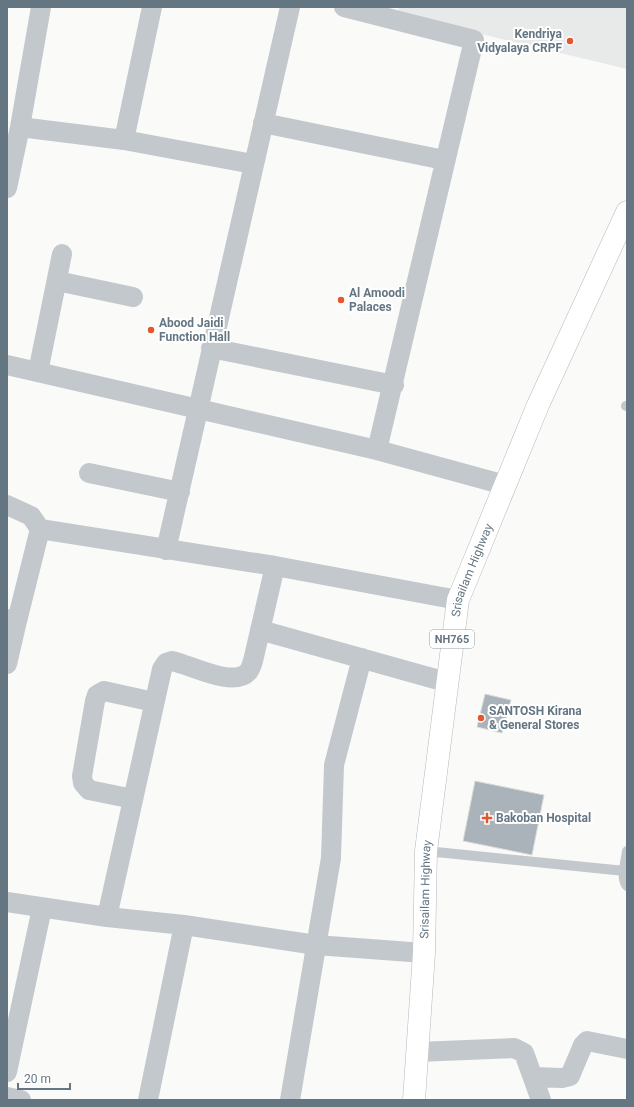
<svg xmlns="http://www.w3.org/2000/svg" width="634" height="1107" font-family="Roboto,sans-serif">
	<rect width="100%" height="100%" fill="#fafaf8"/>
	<path fill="#e8e9e9" d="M399 7H627V69L398 14Z"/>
	<path fill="#aab3b9" stroke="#dcdcda" d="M485 694 511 700 502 733 477 727Z
		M475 781 544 795 532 855 463 841Z"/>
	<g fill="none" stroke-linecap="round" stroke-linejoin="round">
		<g stroke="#b4b9bd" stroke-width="23">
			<g id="highway">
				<path id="s1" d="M414 1100 424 953 426 851 458 600 538 405 627 212"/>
			</g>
		</g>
		<path stroke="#c3c8cc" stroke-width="10" d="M626 406H627
			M426 851 625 871
			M627 851C626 861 620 878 627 886"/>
		<path stroke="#c3c8cc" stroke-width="20" d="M344 7 474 40 377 450
			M263 123 444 160
			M20 127 124 140 253 164
			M124 140 152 7
			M7 188 20 127 41 7
			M57 281 133 297
			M211 348 394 385
			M7 365 377 450 505 485
			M38 372 62 254
			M89 473 180 492
			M7 505 31 516 40 529 275 566 458 600
			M166 550 290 7
			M7 619 17 621 40 529
			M260 630 446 682
			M7 664 17 621
			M133 799 89 790 83 783 82 776 95 701 97 695 104 691 154 702
			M7 902 107 917 184 925 316 945 424 953
			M107 917 162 669 166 663 172 661C191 665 233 688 248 672 250 670 252 664 253 661L275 566
			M417 1052 514 1048 524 1053 541 1100
			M7 1072 42 908
			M533 1077 562 1078 570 1076 583 1045 587 1041 627 1049
			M7 1097 21 1100
			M148 1100 184 925
			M290 1100 331 858 334 765 362 658"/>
		<use href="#highway" stroke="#fff" stroke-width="22"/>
	</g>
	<g fill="#e4572e" stroke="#fff" stroke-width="1.5">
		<circle cx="570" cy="41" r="4"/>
		<circle cx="341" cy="300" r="4"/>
		<circle cx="151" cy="330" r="4"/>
		<circle cx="481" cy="718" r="4"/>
		<path d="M485 812h4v4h4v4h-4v4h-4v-4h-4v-4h4z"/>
	</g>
	<g text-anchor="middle" stroke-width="4" stroke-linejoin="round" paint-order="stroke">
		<rect fill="#fff" stroke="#939fa8" stroke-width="1" x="430" y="630" width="44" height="18" rx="3"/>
		<g font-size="11" font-weight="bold" fill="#657683">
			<text x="452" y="643">NH765</text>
		</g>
		<g font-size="12" font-weight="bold" fill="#657683" stroke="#fff" text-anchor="start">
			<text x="562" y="38" text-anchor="end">Kendriya<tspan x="562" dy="14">Vidyalaya CRPF</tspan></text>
			<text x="349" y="297">Al Amoodi<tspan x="349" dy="14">Palaces</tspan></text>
			<text x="159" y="327">Abood Jaidi<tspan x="159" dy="14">Function Hall</tspan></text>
			<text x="489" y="715">SANTOSH Kirana<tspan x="489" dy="14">&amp; General Stores</tspan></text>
			<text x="496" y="822">Bakoban Hospital</text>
		</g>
		<g font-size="12" fill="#657683" stroke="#fff">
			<text dy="4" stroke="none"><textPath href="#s1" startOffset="535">Srisailam Highway</textPath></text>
			<text dy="4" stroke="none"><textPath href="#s1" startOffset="211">Srisailam Highway</textPath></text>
		</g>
	</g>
	<rect width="634" height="1107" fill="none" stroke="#657683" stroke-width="16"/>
	<path d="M18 1083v6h52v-6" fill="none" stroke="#657683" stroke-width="2"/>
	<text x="24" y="1083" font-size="12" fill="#657683" stroke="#ffffff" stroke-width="3" paint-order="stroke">20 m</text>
</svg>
